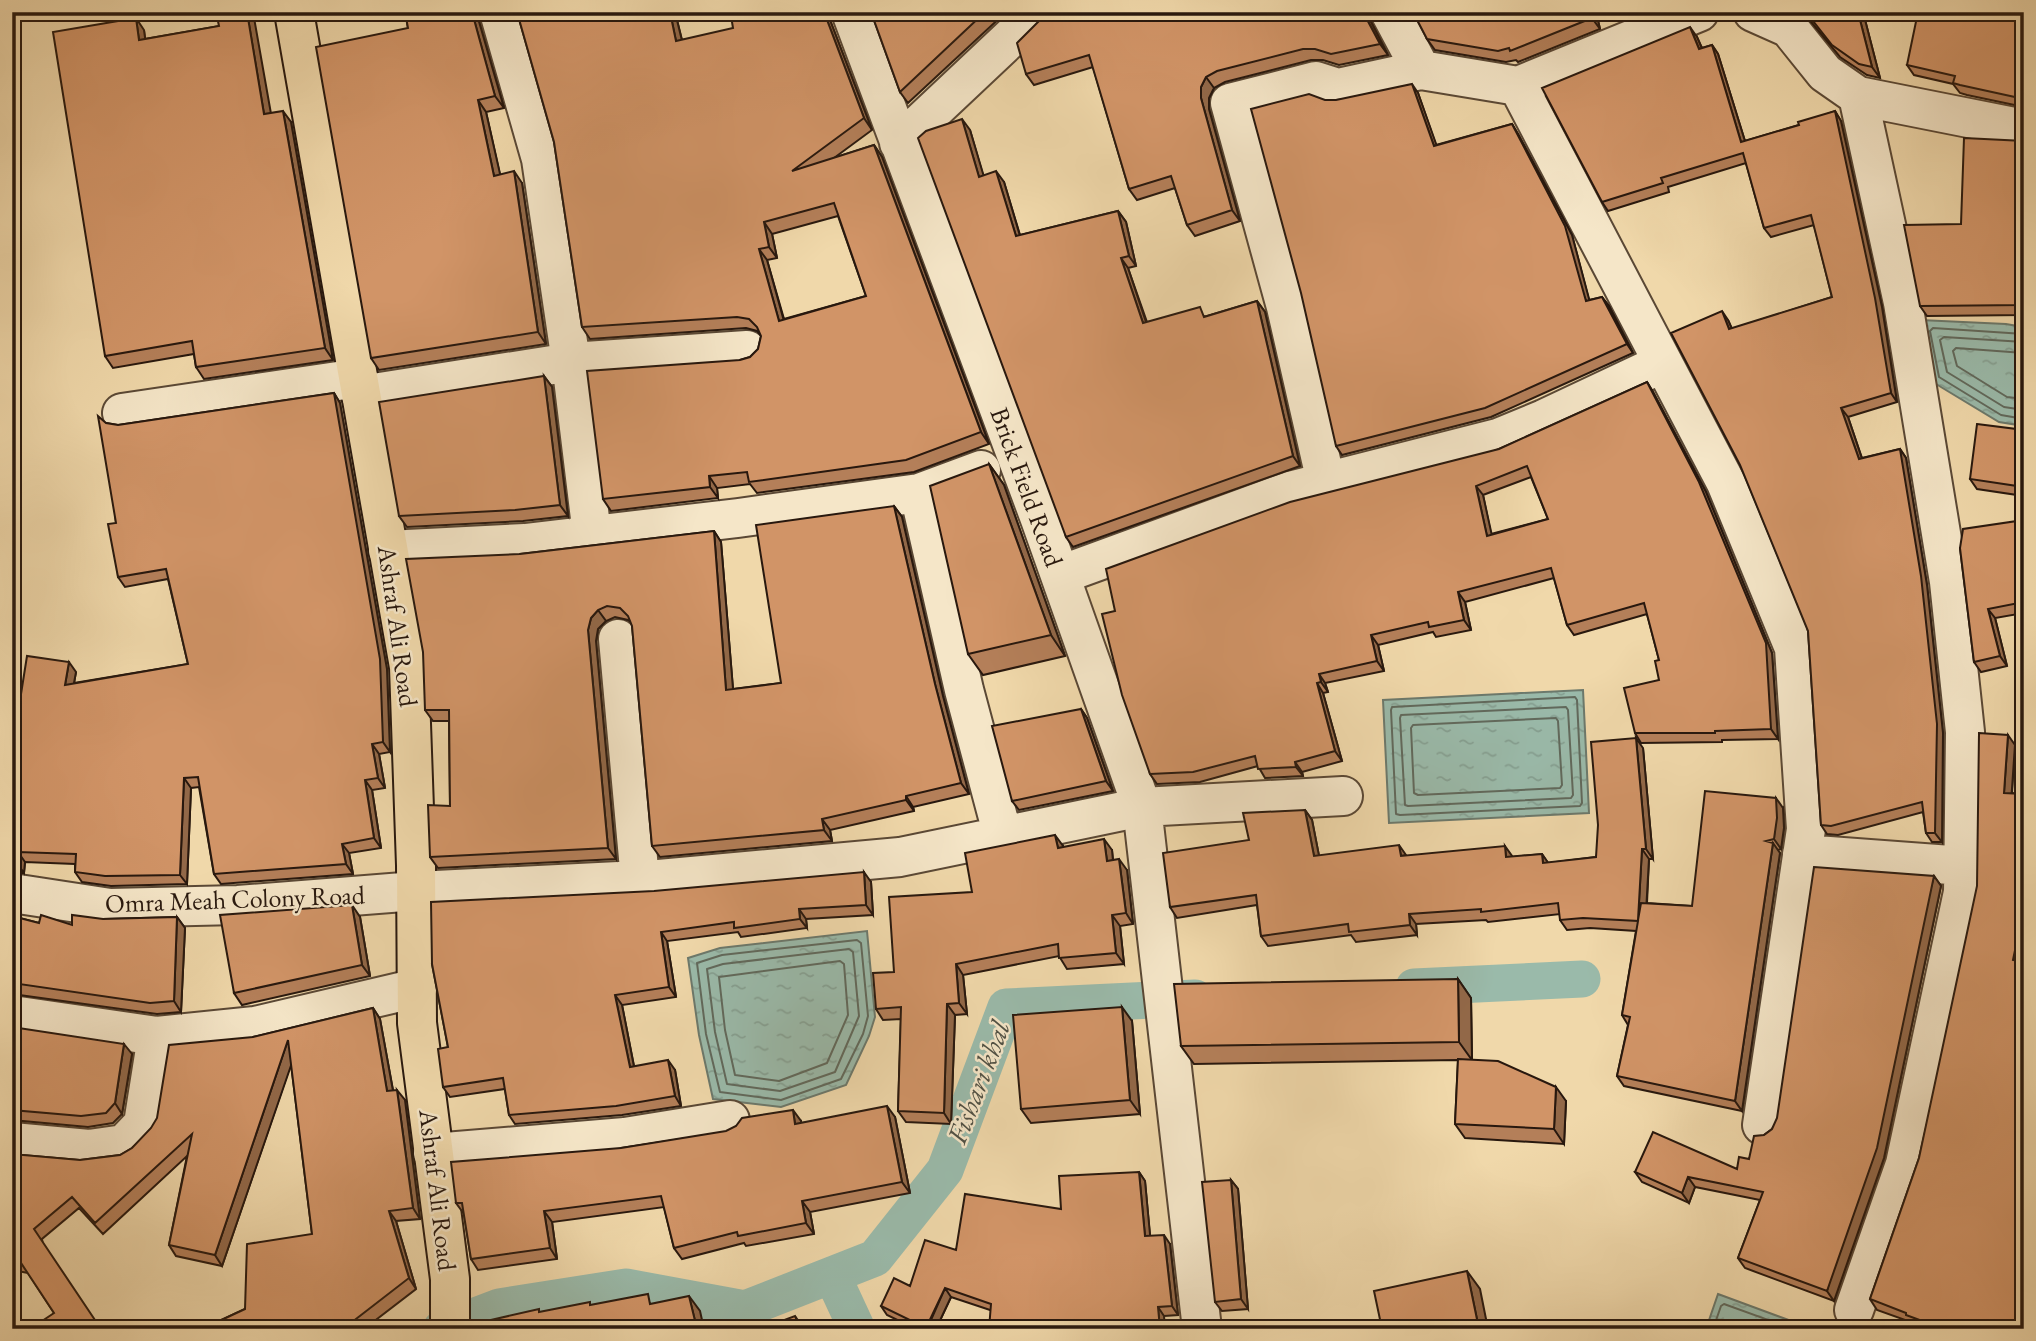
<svg xmlns="http://www.w3.org/2000/svg" width="2036" height="1341" font-family="'EB Garamond',serif">
	<defs>
		<pattern id="water-ripples" width="26" height="14" patternUnits="userSpaceOnUse" patternTransform="scale(1.75)"><rect width="26" height="14" fill="#9abaaa"/><path d="M2 4q2-2 4 0t4 0M15 11q2-2 4 0t4 0" fill="none" stroke="#859f91"/></pattern>
	</defs>
	<rect width="100%" height="100%" fill="#f0d8aa"/>
	<filter id="stains"><feTurbulence type="fractalNoise" baseFrequency=".00286" numOctaves="4"/><feColorMatrix values="0 0 0 0 .2 0 0 0 0 .09 0 0 0 0 .02 0 0 0 .5 -.17"/></filter>
	<radialGradient id="worn" r=".72"><stop offset=".6" stop-color="#630" stop-opacity="0"/><stop offset="1" stop-color="#630" stop-opacity=".3"/></radialGradient>
	<path fill="url(#water-ripples)" stroke="#6c796c" stroke-width="2" d="M1920 320 2006 324 2024 327V426L1999 422 1931 381Z
		M1583 690 1589 813 1389 823 1383 700Z
		M867 931 875 1017 869 1036 846 1085 781 1107 713 1099 699 1035 688 958 720 948Z
		M1718 1294 1813 1329H1706Z"/>
	<g fill="none" stroke-linecap="round" stroke-linejoin="round">
		<path stroke="#61695c" stroke-width="2" d="M2024 334 1933 328 1930 331 1939 377 2001 415 2024 419
			M2024 342 1944 337 1940 340 1947 372 2004 407 2024 410
			M2024 353 1956 348 1953 351 1957 366 2007 397 2024 399
			M1575 697 1577 700 1582 803 1580 806 1400 815 1396 814 1391 710 1392 707Z
			M1566 707 1568 710 1573 795 1571 798 1408 806 1405 805 1400 718 1401 715Z
			M1556 718 1558 721 1562 785 1560 788 1418 795 1414 793 1411 728 1413 725Z
			M857 940 861 943 868 1016 863 1034 841 1079 781 1100 720 1092 706 1034 697 963 722 955Z
			M849 949 853 952 859 1016 835 1072 780 1091 727 1084 715 1032 707 969 723 964Z
			M840 961 844 964 848 1015 827 1063 779 1081 735 1075 725 1030 719 977Z
			M1713 1329 1721 1306 1724 1304 1793 1329"/>
		<path stroke="#9abaaa" stroke-width="37" d="M1414 987 1582 979
			M832 1275 857 1329
			M441 1329 499 1307 626 1287 745 1309 875 1258 945 1170 1006 1007 1195 998"/>
		<g stroke="#5a4835" stroke-width="42">
			<path id="minor" d="M499 12 541 159 571 362 592 535
				M851 12 1040 519 1142 807 1202 1329
				M1390 12 1421 70 1518 86 1726 483 1794 648 1806 829 1762 1125
				M1753 12 1789 28 1825 73 1858 96 2024 129
				M1518 86 1699 12
				M899 143 1038 12
				M361 395 571 362 747 350
				M122 413 358 378
				M1326 482 1286 307 1230 103 1316 81 1338 88 1421 70
				M919 493 964 690 1003 836
				M388 550 525 543 738 518 919 493 981 470
				M1060 575 1290 491 1498 438 1544 419 1663 363
				M618 639 640 880
				M1802 854 1964 866
				M12 893 110 908 238 905 416 891 659 879 900 857 1142 807 1343 796
				M12 1015 157 1036
				M12 1142 89 1149 124 1144 143 1124 157 1036 255 1026 417 988
				M433 1153 625 1137 730 1120
				M1854 1310 1905 1164 1963 892 1965 732 1949 582 1903 303 1858 96"/>
		</g>
		<g stroke="#28180e" stroke-width="42">
			<path id="major" d="M294 12 409 667 416 865 417 1023 450 1279V1329"/>
		</g>
		<use href="#minor" stroke="#f5e6c8" stroke-width="38"/>
		<use href="#major" stroke="#f0d8aa" stroke-width="38"/>
	</g>
	<path fill="#b47f59" stroke="#28180e" stroke-width="2" fill-rule="evenodd" d="M405 12H478V18L504 108 486 112 500 175 522 183 546 344 379 370 371 358 408 28Z
		M517 12H675L682 40 830 20 872 130 834 158 874 145 882 157 989 444 914 472 757 493 750 484 717 488 718 498 611 511 603 499 740 360 750 357 758 349 761 336 757 331 746 328 590 339 582 327 554 142ZM838 216 866 296 784 319 767 260 777 258 772 234Z
		M871 12H1005V13L908 103 900 92Z
		M1048 12H1368L1371 22 1388 55 1339 65 1323 60H1311L1225 82 1214 88 1209 98V109L1240 221 1195 236 1187 225 1175 188 1137 200 1129 189 1093 67 1034 85 1026 74Z
		M1596 12 1600 29 1518 62 1516 60 1506 62 1435 50 1427 39Z
		M1803 12H1863L1880 78 1867 75 1840 57Z
		M2024 12V107L1967 95 1960 93 1953 84 1914 75 1907 65Z
		M219 26 270 113 291 122 333 360 204 379 196 367 194 354 113 368 105 356 144 30 145 39Z
		M1697 37 1702 48 1712 45 1718 54 1745 141 1799 125 1835 111 1841 121 1882 307 1897 402 1848 417 1862 458 1900 449 1906 458 1927 585 1943 733 1942 842H1932L1926 833 1923 812 1838 835 1827 834 1821 825 1808 631 1728 320 1732 329 1832 297 1814 225 1771 237 1764 228 1746 163 1668 187 1669 192 1608 211 1602 202Z
		M1418 93 1436 145 1512 124 1518 134 1572 235 1589 300 1602 297 1609 306 1633 353 1491 417 1342 455 1336 446 1325 100H1336Z
		M970 130 983 175 1004 182 1020 235 1118 211 1126 222 1136 266 1128 268 1147 322 1207 316 1257 301 1265 312 1300 466 1073 547 1066 537Z
		M2024 141V315L1927 316 1920 306 1961 224Z
		M544 376 552 387 568 516 523 521 407 527 399 516Z
		M1647 382 1653 392 1706 492 1772 653 1778 739 1722 740V742L1641 743 1635 733 1659 680V660L1647 614 1574 635 1567 625 1554 578 1465 602 1471 630 1436 637 1433 632 1378 645 1384 671 1325 683 1328 692 1323 693 1342 761 1302 772 1303 776 1265 778 1258 766 1200 782 1157 784 1150 774 1115 611 1499 449ZM1531 477 1548 519 1491 534 1483 495Z
		M334 393 340 403 387 669 390 752 379 754 385 788 372 790 381 848 349 853 353 874 221 884 214 874 199 787 191 788 187 884 111 886 82 882 75 872V864L25 862 24 873H12V751L76 672 74 683 188 664 168 579 125 587 118 577 116 523 106 423 118 425Z
		M2024 430V496L1977 489 1970 479Z
		M989 464 1004 485 1065 656 983 675 968 654Z
		M894 506 902 517 943 696 969 794 913 807 914 811 830 830 832 841 660 857 652 846 632 626 631 622 628 620 615 617 606 621 598 629 596 641 616 859 438 868 430 857 450 806 449 721H433L425 710 520 554 714 531 721 542 733 689 781 683Z
		M2024 520V613L1995 618 2007 666 1981 672 1974 662 1960 548Z
		M1081 709 1087 718 1113 791 1019 810 1012 801Z
		M2015 745 2012 793 2024 794V954L2022 962 2024 1329H1923L1913 1325 1911 1322 1877 1310 1870 1299 1919 1158Z
		M1643 748 1653 859H1649L1647 903 1692 906 1783 808 1784 828 1781 849 1778 850 1780 853 1742 1111 1624 1086 1617 1076 1628 1025 1622 1015 1636 931 1590 928 1567 930 1560 920V914L1488 922 1486 920 1416 924 1417 935 1356 942 1351 935 1268 946 1261 936 1257 905 1177 918 1170 907 1249 840 1305 810 1312 820 1319 856 1512 857 1542 854 1548 863 1596 857Z
		M1063 846V847L1112 850 1113 860 1127 870 1133 924 1120 926 1124 964 1067 969 1059 956 963 975 967 1014 955 1015 951 1124 906 1122 898 1111 901 1019 883 1020 876 1009 894 972 972 892Z
		M1934 876 1941 886 1884 1158 1834 1301 1745 1268 1738 1258 1760 1200 1695 1187 1689 1203 1642 1182 1635 1172 1737 1169 1749 1159 1764 1135 1772 1129Z
		M871 882 873 915 806 919 807 928 741 937 738 932 667 941 676 997 622 1005 634 1066 675 1070 681 1106 622 1115 515 1124 509 1115 505 1089 450 1097 443 1087 448 1047 432 964Z
		M12 916 39 923 72 925 103 919 177 917 185 928 181 1012 157 1014 12 994Z
		M360 917 370 976 242 1005 234 993Z
		M1458 979 1471 998 1472 1060 1566 1101 1564 1144 1465 1138 1455 1124 1458 1060 1194 1064 1181 1046Z
		M373 1008 380 1019 393 1090 405 1100 420 1219 396 1221 416 1289 364 1329H202L245 1309 312 1234 291 1064 222 1266 176 1256 169 1245 187 1156 103 1234 79 1208 42 1239 54 1313 28 1273 12 1270V1154L80 1160 120 1155 132 1148 253 1037Z
		M1132 1021 1140 1114 1031 1123 1021 1109Z
		M12 1027 132 1054 122 1114 113 1123 88 1127 12 1120Z
		M895 1117 910 1193 810 1212 814 1234 746 1246 744 1243 682 1259 674 1248 664 1207 552 1222 557 1259 478 1270 471 1259 464 1214 456 1203 621 1148 801 1121V1123Z
		M1139 1172 1145 1181 1150 1236 1170 1244 1178 1315 1164 1316 990 1310 951 1297 936 1329H916L887 1315 881 1306 910 1286 956 1250 1061 1209Z
		M1231 1180 1238 1189 1248 1309 1222 1311 1215 1302Z"/>
	<path fill="#926848" stroke="#28180e" stroke-width="2" d="M247 12H253L273 125 264 114Z
		M472 12H478V18L504 108 495 96Z
		M670 12H675L685 53 676 41Z
		M824 12H830V20L872 130 864 118Z
		M1363 12H1368L1371 22 1388 55 1380 44Z
		M1591 12H1596L1600 29 1592 18Z
		M1858 12H1863L1880 78 1872 67Z
		M136 18 144 30 147 52 139 40Z
		M1690 27 1697 37 1706 58 1699 49Z
		M1712 45 1718 54 1748 151 1741 142Z
		M1206 77 1214 88 1209 98V109L1240 221 1232 210 1201 98V87Z
		M1412 84 1418 93 1440 155 1434 146Z
		M478 100 486 112 503 187 494 176Z
		M283 111 291 122 333 360 325 348Z
		M1835 111 1841 121 1882 307 1897 402 1891 393Z
		M962 119 970 130 987 187 979 177Z
		M1512 124 1518 134 1572 235 1592 310 1586 301Z
		M874 145 882 157 989 444 981 432Z
		M514 171 522 183 546 344 538 332Z
		M996 171 1004 182 1023 246 1016 236Z
		M1118 211 1126 222 1136 266 1129 256Z
		M764 222 772 234 777 258 769 247Z
		M759 249 767 260 787 332 779 321Z
		M1121 258 1128 268 1150 334 1143 323Z
		M1602 297 1609 306 1633 353 1627 344Z
		M1257 301 1265 312 1300 466 1293 456Z
		M1722 311 1728 320 1736 338 1729 329Z
		M544 376 552 387 568 516 560 505Z
		M1647 382 1653 392 1706 492 1772 653 1778 739 1771 729Z
		M334 393 340 403 387 669 390 752 383 742Z
		M1841 408 1848 417 1865 468 1859 459Z
		M1900 449 1906 458 1927 585 1943 733 1942 842 1935 833Z
		M989 464 1004 485 1065 656 1051 635Z
		M709 476 717 488 718 498 710 487Z
		M1476 486 1483 495 1494 545 1487 536Z
		M894 506 902 517 943 696 969 794 961 783 935 684Z
		M714 531 721 542 734 701 726 690Z
		M1458 592 1465 602 1471 630 1464 620Z
		M1988 609 1995 618 2007 666 2000 656Z
		M598 610 606 621 598 629 596 641 616 859 608 848 588 630 591 618Z
		M1371 635 1378 645 1384 671 1377 661Z
		M69 662 76 672 72 694 65 685Z
		M1319 674 1325 683 1328 692 1321 682Z
		M1317 683 1323 693 1342 761 1335 751Z
		M1081 709 1087 718 1113 791 1106 781Z
		M2008 735 2015 745 2011 803 2004 793Z
		M1636 738 1643 748 1653 859 1646 849Z
		M372 744 379 754 385 788 378 778Z
		M1295 762 1302 772 1303 776 1296 767Z
		M184 778 191 788 187 884 180 875Z
		M365 780 372 790 381 848 374 838Z
		M906 796 913 807 914 811 906 800Z
		M1776 798 1783 808 1784 828 1781 849 1774 839Z
		M1305 810 1312 820 1321 866 1314 856Z
		M822 819 830 830 832 841 824 830Z
		M1055 835 1063 846 1066 859 1058 848Z
		M1104 839 1112 850 1114 872 1107 861Z
		M1773 843 1780 853 1742 1111 1735 1101Z
		M342 844 349 853 353 874 346 864Z
		M1399 845 1406 855 1401 856Z
		M1505 846 1512 856 1514 867 1506 857Z
		M1642 849 1649 859 1645 930 1638 920Z
		M18 852 25 862 24 873 17 863Z
		M1542 854 1549 864 1543 863Z
		M1119 859 1127 870 1133 924 1126 913Z
		M864 872 871 882 873 915 866 905Z
		M1934 876 1941 886 1884 1158 1834 1301 1827 1291Z
		M352 905 360 917 370 976 362 965Z
		M2024 907V954L2021 970 2013 960Z
		M799 909 806 919 807 928 800 919Z
		M1409 914 1416 924 1417 935 1410 925Z
		M1112 915 1120 926 1124 964 1116 953Z
		M177 917 185 928 181 1012 174 1001Z
		M661 932 667 941 676 997 669 987Z
		M956 964 963 975 967 1014 959 1003Z
		M1458 979 1471 998 1472 1060 1459 1042Z
		M615 995 622 1005 636 1077 630 1067Z
		M947 1004 955 1015 951 1124 944 1113Z
		M1122 1007 1132 1021 1140 1114 1130 1100Z
		M373 1008 380 1019 395 1102 387 1091Z
		M288 1040 296 1051 222 1266 215 1255Z
		M124 1044 132 1054 122 1114 115 1103Z
		M668 1060 675 1070 681 1106 675 1096Z
		M1556 1087 1566 1101 1564 1144 1554 1129Z
		M397 1090 405 1100 420 1219 413 1208Z
		M887 1106 895 1117 910 1193 902 1182Z
		M793 1110 801 1121 803 1135 795 1124Z
		M1139 1172 1145 1181 1151 1245 1145 1236Z
		M1688 1177 1695 1187 1689 1203 1682 1193Z
		M1231 1180 1238 1189 1248 1309 1241 1299Z
		M802 1201 810 1212 814 1234 806 1223Z
		M389 1211 396 1221 416 1289 409 1278Z
		M544 1211 552 1222 557 1259 550 1248Z
		M1164 1235 1170 1244 1178 1315 1172 1306Z
		M1467 1271 1480 1289 1488 1329H1479Z
		M945 1288 951 1297 936 1329H927Z
		M689 1296 700 1311 704 1329H697Z
		M1158 1307 1164 1316 1165 1329H1160Z
		M795 1316 804 1329H800Z"/>
	<path fill="#d19467" stroke="#28180e" stroke-width="2" fill-rule="evenodd" d="M216 12H247L264 114 283 111 325 348 196 367 192 341 105 356 53 32 136 18 139 40 219 26Z
		M405 12H472L495 96 478 100 494 176 514 171 538 332 371 358 316 47 408 28Z
		M517 12H670L676 41 733 28 731 16 749 12H824L864 118 792 171 874 145 981 432 906 460 749 482 747 472 709 476 710 487 603 499 587 371 740 360 750 357 758 349 761 336 757 327 749 319 737 317 582 327 554 142ZM834 203 866 296 779 321 759 249 769 247 764 222Z
		M871 12H985L900 92Z
		M1048 12H1363L1380 44 1331 54 1315 49H1303L1217 71 1206 77 1201 87V98L1232 210 1187 225 1171 176 1129 189 1089 55 1026 74 1017 43Z
		M1413 12H1591L1592 18 1510 51 1509 48 1498 51 1427 39Z
		M1806 12H1858L1872 67 1859 64 1832 45Z
		M1918 12H2024V99L1960 85 1953 83 1955 76 1907 65Z
		M1690 27 1699 49 1712 45 1741 142 1799 125 1798 122 1835 111 1875 298 1891 393 1841 408 1859 459 1900 449 1921 576 1937 724 1935 833H1926L1922 802 1831 826 1821 825 1808 631 1740 465 1671 333 1722 311 1729 329 1832 297 1811 215 1764 228 1743 153 1661 178 1663 183 1602 202 1542 88Z
		M1412 84 1434 146 1512 124 1565 226 1586 301 1602 297 1627 344 1485 408 1336 446 1301 293 1251 109 1309 94 1325 100H1336Z
		M962 119 979 177 996 171 1016 236 1118 211 1129 256 1121 258 1143 323 1200 307 1204 317 1257 301 1293 456 1066 537 918 138 926 131Z
		M1964 138 2024 141V305L1920 306 1904 225 1961 224Z
		M544 376 560 505 515 510 399 516 379 402Z
		M1647 382 1699 482 1766 643 1771 729 1715 731V733H1635L1624 688 1659 680 1655 661 1659 660 1644 603 1567 625 1551 568 1458 592 1464 620 1429 627 1428 622 1371 635 1377 661 1319 674 1321 682 1317 683 1335 751 1295 762 1296 767 1258 769 1255 756 1193 772 1150 774 1122 695 1102 614 1115 611 1106 569 1290 502 1499 449ZM1527 466 1548 519 1487 536 1476 486Z
		M334 393 380 659 383 742 372 744 378 778 365 780 374 838 342 844 346 864 214 874 198 777 184 778 180 875 105 876 75 872 76 854 18 852 17 863H12V751L27 656 69 662 65 685 188 664 166 569 118 577 108 524 116 523 98 416 106 423 118 425Z
		M1977 424 2024 430V487L1970 479Z
		M989 464 1051 635 968 654 930 486Z
		M894 506 935 684 961 783 906 796V800L822 819 824 830 652 846 632 626 628 616 620 608 607 606 598 610 591 618 588 630 608 848 430 857 428 805 450 806 449 710H425L423 652 406 559 520 554 714 531 726 690 781 683 756 525Z
		M2024 520V602L1988 609 2000 656 1974 662 1960 548 1963 529Z
		M1081 709 1106 781 1012 801 992 726Z
		M1979 733 2008 735 2004 793 2024 794V907L2013 960 2024 962V1329H1944L1906 1315V1313L1870 1299 1919 1158 1977 886Z
		M1636 738 1646 849H1642L1638 920 1641 903 1692 906 1705 791 1776 798 1777 818 1774 839 1766 841 1773 843 1735 1101 1617 1076 1630 1017 1622 1015 1638 921 1583 918 1560 920 1558 903 1481 912V909L1409 914 1410 925 1349 932 1348 924 1261 936 1256 895 1170 907 1163 853 1249 840 1243 813 1305 810 1314 856 1399 845 1401 856 1505 846 1506 857 1542 854 1543 863 1596 857 1598 825 1591 742Z
		M1055 835 1058 848 1104 839 1107 861 1119 859 1126 913 1112 915 1116 953 1059 958 1058 944 956 964 959 1003 947 1004 944 1113 898 1111 901 1007 876 1009 873 973 894 972 889 897 972 892 965 853Z
		M1814 867 1934 876 1877 1148 1827 1291 1738 1258 1763 1192 1688 1177 1682 1193 1635 1172 1653 1132 1737 1169 1739 1157 1749 1159 1754 1136 1764 1135 1772 1129 1777 1118Z
		M864 872 866 905 799 909 800 919 734 928V922L661 932 669 987 615 995 630 1067 668 1060 675 1096 616 1106 509 1115 503 1078 443 1087 438 1049 448 1047 432 964 431 902 654 891Z
		M352 905 362 965 234 993 220 915Z
		M41 915 72 925V915L103 919 177 917 174 1001 150 1003 12 983V916L39 923Z
		M1458 979 1459 1042 1181 1046 1174 984Z
		M1122 1007 1130 1100 1021 1109 1013 1015Z
		M373 1008 387 1091 397 1090 413 1208 389 1211 409 1278 343 1329H202L245 1309 247 1244 312 1234 288 1040 215 1255 169 1245 192 1134 95 1223 72 1197 34 1229 101 1329H38L36 1325 54 1313 21 1263 12 1261V1154L80 1160 120 1155 132 1148 151 1128 157 1118 169 1045 253 1037Z
		M12 1027 124 1044 115 1103 106 1113 81 1116 12 1110Z
		M1458 1059 1498 1061 1556 1087 1554 1129 1455 1124Z
		M887 1106 902 1182 802 1201 806 1223 738 1236 737 1232 674 1248 661 1196 544 1211 550 1248 471 1259 462 1203H456L451 1162 621 1148 726 1131 736 1126 742 1118 793 1110 795 1124Z
		M1139 1172 1145 1236 1164 1235 1172 1306 1158 1307 1160 1329H989L991 1304 945 1288 926 1328 881 1306 894 1278 910 1286 925 1240 956 1250 965 1194 1061 1209 1059 1176Z
		M1231 1180 1241 1299 1215 1302 1202 1182Z
		M1467 1271 1479 1329H1382L1374 1291Z
		M648 1294 650 1304 689 1296 697 1329H478L483 1328 482 1322 539 1309V1312L590 1302V1305Z
		M795 1316 800 1329H760Z"/>
	<g text-anchor="middle" stroke-width="5" stroke-linejoin="round" paint-order="stroke">
		<g font-size="26" fill="#28180e" stroke="#f5e6c8">
			<text transform="translate(1027 487) rotate(70)" y="9">Brick Field Road</text>
			<text transform="translate(398 626) rotate(82)" y="9">Ashraf Ali Road</text>
			<text transform="translate(235 899) rotate(-2)" y="9">Omra Meah Colony Road</text>
			<text transform="translate(438 1190) rotate(83)" y="9">Ashraf Ali Road</text>
		</g>
		<g font-size="28" font-style="italic" fill="#505145" stroke="#f5e6c8">
			<text transform="translate(978 1082) rotate(-69)" y="10">Fishari khal</text>
		</g>
	</g>
	<rect width="2036" height="1341" fill="none" stroke="#f0d8aa" stroke-width="42"/>
	<rect x="14" y="14" width="2008" height="1313" fill="none" stroke="#28180e" stroke-width="3.5"/>
	<rect x="21" y="21" width="1994" height="1299" fill="none" stroke="#28180e" stroke-width="2"/>
	<rect width="100%" height="100%" filter="url(#stains)"/>
	<rect width="100%" height="100%" fill="url(#worn)"/>
</svg>
